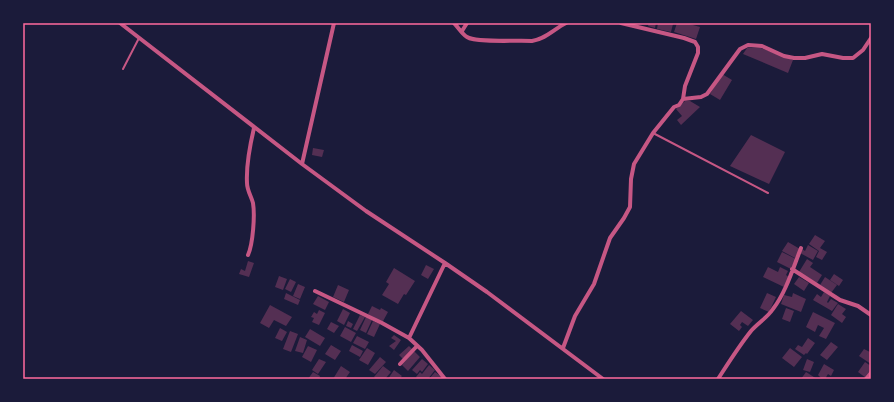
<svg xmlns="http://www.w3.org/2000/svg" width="894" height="402" font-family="'Roboto Condensed',sans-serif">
	<rect width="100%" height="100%" fill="#1b1b3a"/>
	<path fill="#542f53" d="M649 23H656L655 28 648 26Z
		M658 23 673 24 671 32 657 29Z
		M677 23H686L700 27 696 39 674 32Z
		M747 48H761L793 60 788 73 743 54Z
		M722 74 732 80 720 100 710 94Z
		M685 101H690L700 107 681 125 677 120 682 116 676 109Z
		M751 135 785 152 769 184 730 166Z
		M313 148 324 150 322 157 312 155Z
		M815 235 825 241 820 248 827 252 822 260 816 257 819 251 809 244Z
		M788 242 800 249 795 258 782 251Z
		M808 245 818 251 813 260 800 253 802 249 805 251Z
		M782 252 796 259 791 269 777 262Z
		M807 259 813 263 810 267 822 275 817 283 799 272Z
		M248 261 254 263 249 277 239 274 241 269 245 271Z
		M426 265 434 269 428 279 421 275Z
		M768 267 778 272 780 267 788 271 786 275 789 277 784 287 763 277Z
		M394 268 415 281 406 295 404 294 398 304 382 295 389 284 386 282Z
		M834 274 843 280 839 286 830 280Z
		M279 276 287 279 283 290 275 287Z
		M799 277 809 283 804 291 794 284Z
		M825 277 837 285 831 293 820 285Z
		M290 279 296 282 291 292 285 289Z
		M298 284 305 287 300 299 293 296Z
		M338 285 349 290 344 302 333 297Z
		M824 292 830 296 827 302 828 303 831 299 838 303 832 311 813 300 817 294 821 297Z
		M286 293 300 300 298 305 284 299Z
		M767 293 776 297 769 312 760 308Z
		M793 293 806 299 801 312 781 304 784 295 792 297Z
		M318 296 329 302 325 310 313 304Z
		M838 304 846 309 842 314 846 317 842 323 831 315Z
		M270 305 292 317 286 326 274 320 269 328 260 323Z
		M372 306 380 310 381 308 388 312 382 323 368 314Z
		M786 308 794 311 790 322 782 319Z
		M343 309 350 313 344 325 337 321Z
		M319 310 325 313 319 325 312 322 314 318 311 317 314 312 317 314Z
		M741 311 753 320 748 326 742 322 740 325 742 327 739 331 730 324Z
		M813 312 835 323 826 339 819 336 824 328 818 325 815 332 806 327Z
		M360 315 365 317 357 331 353 329Z
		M366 317 372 320 366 333 360 330Z
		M348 321 353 324 351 328 346 326Z
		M373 321 380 324 374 337 367 334Z
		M331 322 339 326 334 333 327 329Z
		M345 327 356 333 351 342 340 336Z
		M280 328 287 332 282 341 275 338Z
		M310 329 325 338 320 346 305 337Z
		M290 331 298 334 291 352 283 349Z
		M394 335 401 340 394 350 389 346 396 341 391 338Z
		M357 336 369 342 365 349 353 343Z
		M300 337 307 340 303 353 295 351Z
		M808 338 815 343 807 354 806 353 804 355 795 349 798 345 802 347Z
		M831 342 838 347 827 360 820 355Z
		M331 345 341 351 335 360 325 354Z
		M352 345 363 351 360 357 349 351Z
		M308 346 317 350 311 362 302 357Z
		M409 346 413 350 404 360 399 355Z
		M367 348 375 353 368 365 359 360Z
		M790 348 802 357 794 367 782 358Z
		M864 349 870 352 871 350V364L859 356Z
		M414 351 420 357 408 371 402 365Z
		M380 357 386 362 375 374 369 370Z
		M319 359 326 362 318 374 312 370Z
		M422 359 428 364 422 372 420 370 417 374 412 370Z
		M807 359 814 362 810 372 803 370Z
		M865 362 871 366V371L866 378 858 372Z
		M824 364 834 370 831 376 828 374 825 379H822L818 375Z
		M429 365 435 370 428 379H418L416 377 420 372 422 374Z
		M341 366 350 372 345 379H333Z
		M383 366 391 372 385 379H376L374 377Z
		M394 370 402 376 399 379H388Z
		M313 372 320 376 319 379H308Z
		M435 372 442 377 440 379H429Z
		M806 372 817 379H801Z"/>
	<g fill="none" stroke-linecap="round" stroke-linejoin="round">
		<path stroke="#c65784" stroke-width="2" d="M123 69 139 38
			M653 133 768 193"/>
		<path stroke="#c65784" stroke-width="4" d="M120 23 302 164 366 211 445 263 487 292 603 379
			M454 23C458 27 462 34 467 37 476 43 519 40 532 41 546 39 554 29 566 23
			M621 23 684 38 695 42 698 47V53L685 86 683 99
			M462 31 467 23
			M302 164 334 23
			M248 255C253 244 255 215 253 203 251 196 247 190 247 183 246 165 250 145 254 128
			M792 269 840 300 858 306 871 315
			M315 291 382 323 409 338
			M563 348 575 316 594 284 610 238 624 218 630 207 631 179 634 164 653 133 674 107 679 105 683 99 701 97 707 94 740 49 748 45 762 46 784 56 794 58H805L822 54 843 58H853L863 50 871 38
			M400 364 417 346
			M445 379 422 350 409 338 445 263
			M718 379C729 362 739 346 751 331 758 323 767 318 773 309 786 292 793 268 801 248
			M866 379 871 373"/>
	</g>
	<rect width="894" height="402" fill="none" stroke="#1b1b3a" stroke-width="48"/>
	<rect x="24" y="24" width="846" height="354" fill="none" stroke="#ff6b9d" stroke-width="1.5"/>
</svg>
